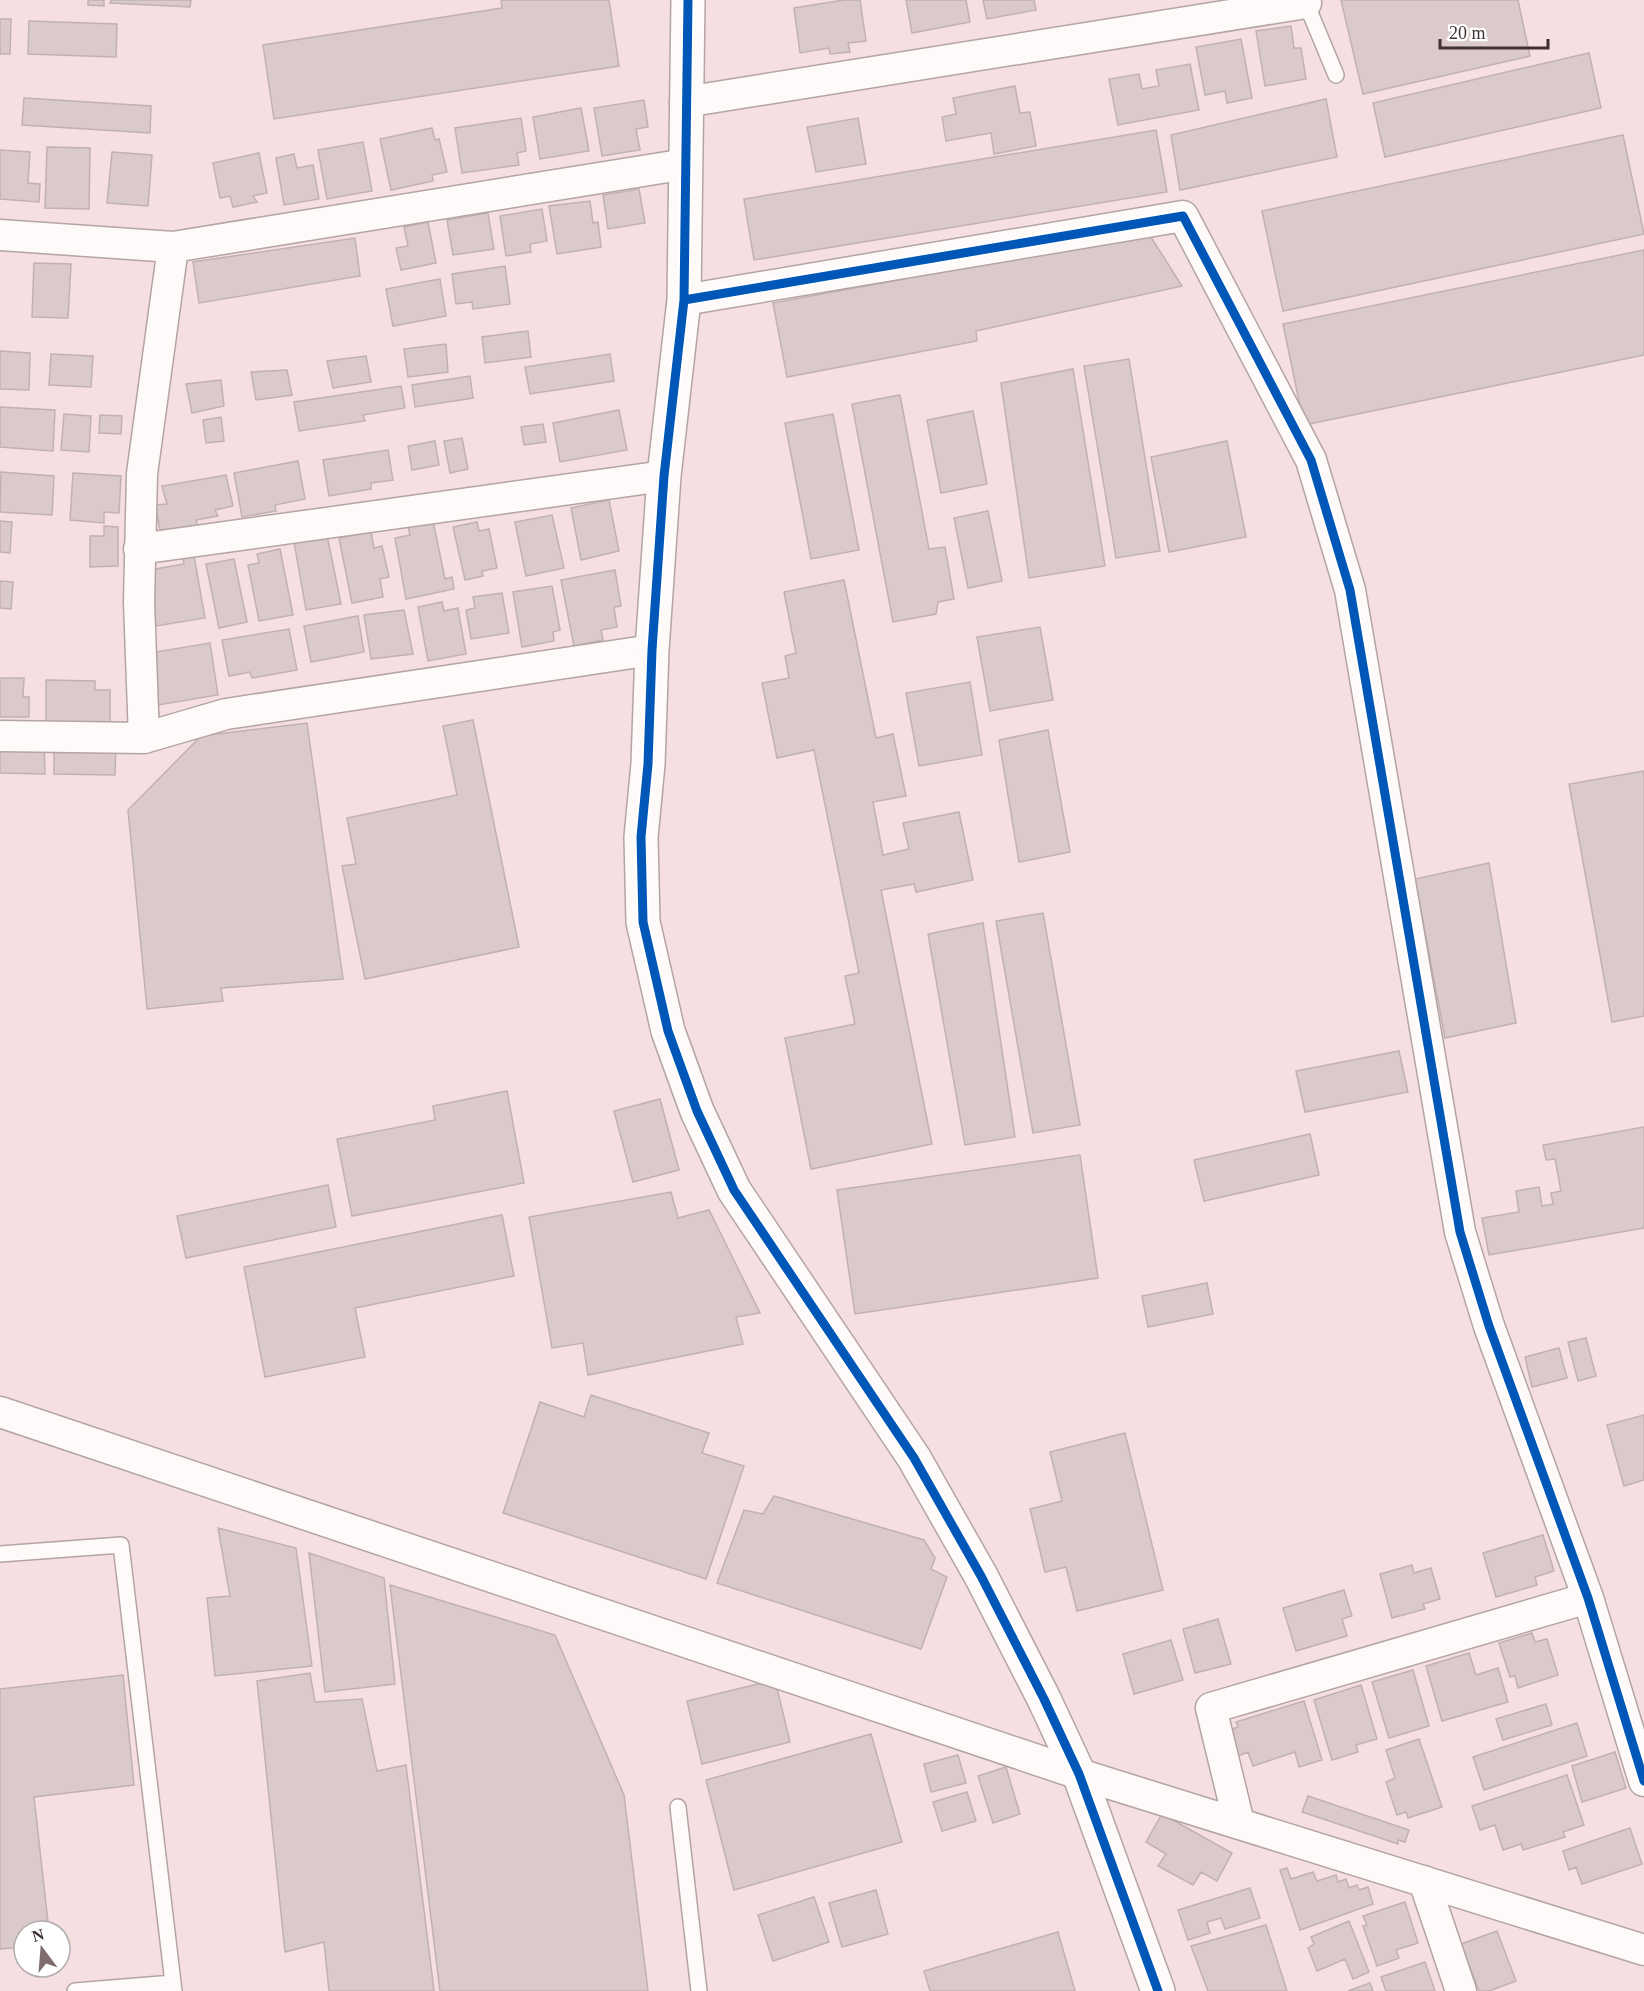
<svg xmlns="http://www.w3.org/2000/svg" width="1644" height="1991" font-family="Georgia,serif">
	<rect width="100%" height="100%" fill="#f5dfe0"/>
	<path fill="#dbcaca" stroke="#c2b1b2" stroke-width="1.5" d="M88 0H104V6L88 5Z
		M111 0H191L190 7 110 3Z
		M501 0H609L619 66 274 119 263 45 502 8Z
		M844 0H860L866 41 848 43 850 52 830 54 829 48 800 53 794 8Z
		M906 0H966L970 22 912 33Z
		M983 0H1034L1036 10 987 19Z
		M1341 0H1518L1530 56 1363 94Z
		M0 19H11L10 54H0Z
		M29 21 117 24 116 57 28 54Z
		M1291 26 1294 48H1301L1306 79 1265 86 1256 31Z
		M1241 39 1252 98 1227 103 1225 91 1205 95 1196 47Z
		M1589 53 1601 108 1385 157 1373 103Z
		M1190 64 1199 110 1118 125 1109 79 1139 74 1142 89 1159 86 1156 70Z
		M1015 86 1020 113 1030 112 1036 146 994 154 991 133 946 141 942 117 956 114 953 98Z
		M24 98 151 106 150 133 22 125Z
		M1326 99 1337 157 1180 190 1171 135Z
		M644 100 648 127 636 129 640 150 602 156 594 108Z
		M581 108 589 151 540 159 533 117Z
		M521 118 526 151 517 153 519 165 462 173 455 128Z
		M858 118 866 164 816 172 807 127Z
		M432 128 435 140 439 139 447 172 432 175 433 181 391 190 380 139Z
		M1156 130 1167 192 754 260 744 199Z
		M1623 135 1644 234 1283 311 1262 211Z
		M363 142 372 191 327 199 318 150Z
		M47 147 90 148 89 209 45 208Z
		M0 150 30 152 28 183 40 184 39 202 0 199Z
		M112 152 152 155 148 206 107 203Z
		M259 153 267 193 253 196 257 202 233 207 230 196 220 198 213 163Z
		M294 154 297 168 313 165 319 199 284 205 276 158Z
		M639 189 645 223 608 229 603 195Z
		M590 201 593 223 598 222 601 247 557 254 549 206Z
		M542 209 547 241 530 244 531 252 506 256 500 216Z
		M488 213 494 249 453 255 447 220Z
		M428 222 436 263 401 270 396 248 408 246 404 227Z
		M1149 234 1182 286 976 331 977 341 787 377 773 303Z
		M355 238 360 276 199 303 193 262Z
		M1644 250V355L1304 425 1283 324Z
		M34 263 71 264 68 318 32 317Z
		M505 266 510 304 473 309 472 302 456 304 452 274Z
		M440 279 446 316 393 326 386 289Z
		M528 331 531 357 485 363 482 337Z
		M446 344 448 372 408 377 404 349Z
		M0 351 30 353 29 390 0 389Z
		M51 354 93 356 91 387 49 385Z
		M610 354 614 381 530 394 525 367Z
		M366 356 371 382 333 388 327 361Z
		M1129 359 1160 551 1116 558 1084 366Z
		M1073 369 1105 566 1029 578 1001 383Z
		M287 370 292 395 256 400 251 372Z
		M470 376 473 398 415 407 412 385Z
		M221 380 224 406 192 413 186 384Z
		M401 386 405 408 363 415 365 421 299 431 294 402Z
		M900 395 929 549 945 547 954 599 938 602 936 614 893 622 852 404Z
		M0 407 55 410 53 451 0 447Z
		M619 410 627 450 560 462 553 423Z
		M973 411 987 484 941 493 927 420Z
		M64 414 91 416 89 452 61 450Z
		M833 414 859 550 811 559 785 423Z
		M100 415 122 416 121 434 99 433Z
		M221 417 224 441 206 443 203 420Z
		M543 424 546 442 524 445 521 427Z
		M462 438 468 469 450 473 444 441Z
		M435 441 439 465 412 470 408 446Z
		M1227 441 1246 537 1169 552 1151 457Z
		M388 450 393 480 371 483V489L329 496 323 460Z
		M298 461 305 499 275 505 276 511 242 517 234 473Z
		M1 472 54 476 52 515 0 512Z
		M73 473 121 476 119 513 104 512V523L70 520Z
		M226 475 233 506 215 510 218 516 196 520 198 526 160 530 155 505 167 504 162 486Z
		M609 500 619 551 581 560 571 508Z
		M988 511 1002 581 968 588 954 518Z
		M552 515 564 568 526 576 515 522Z
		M0 521 12 522 10 553 0 552Z
		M433 521 445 579 452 577 454 589 406 599 395 538 410 535 408 526Z
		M477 522 479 531 489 529 497 568 482 571 483 576 465 580 453 527Z
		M104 526 118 527V566L90 567V536H104Z
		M371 532 374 548 382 546 389 577 380 579 383 597 352 603 339 538Z
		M327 535 341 604 306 610 294 542Z
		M280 549 293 615 259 621 248 565 259 563 257 554Z
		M194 556 205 618 156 626 149 586 150 570 184 564 183 558Z
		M234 559 247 622 219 628 206 564Z
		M615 570 621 606 614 607 617 627 601 630 603 640 574 646 561 580Z
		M844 580 876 738 893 734 906 796 873 802 883 855 909 849 903 823 959 812 973 880 916 892 914 884 881 890 932 1144 811 1169 785 1038 855 1024 845 976 859 973 814 750 777 758 762 683 789 678 785 656 796 653 784 592Z
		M0 581 13 582 11 609 0 608Z
		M552 586 560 630 553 632 554 641 522 647 513 592Z
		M502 593 509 633 471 639 466 610 475 608 473 597Z
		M442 602 444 611 458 608 466 654 428 661 418 607Z
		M404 610 413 654 371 659 364 615Z
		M358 616 364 652 311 662 304 626Z
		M1040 627 1053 700 990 711 977 637Z
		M289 629 297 670 252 678 250 672 229 676 222 640Z
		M210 643 218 695 158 705 149 653Z
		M0 678H24L23 697H29V717H0Z
		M46 680 95 681V690H110V723H46Z
		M970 682 982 755 919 766 906 693Z
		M473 720 519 947 365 979 342 866 356 864 347 818 457 795 443 726Z
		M307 723 343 979 221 988 223 1001 147 1009 128 810 201 736Z
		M1048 730 1070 852 1019 862 999 740Z
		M0 742 44 743 45 774 0 773Z
		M54 745H116L115 775 54 774Z
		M1644 771V1016L1612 1022 1569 784Z
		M1489 863 1516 1023 1445 1038 1415 879Z
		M1043 913 1080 1125 1033 1133 996 921Z
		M983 923 1015 1137 965 1145 928 934Z
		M1399 1051 1408 1092 1305 1112 1296 1071Z
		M507 1091 524 1183 352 1216 337 1139 435 1120 433 1106Z
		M660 1099 679 1170 633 1182 614 1111Z
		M1644 1127V1228L1489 1255 1482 1218 1519 1212 1516 1191 1539 1187 1542 1206 1553 1204 1551 1193 1561 1191 1555 1159 1546 1160 1543 1145Z
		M1310 1134 1319 1175 1204 1201 1194 1160Z
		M1080 1155 1098 1278 855 1314 837 1190Z
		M328 1185 336 1227 186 1258 177 1216Z
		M671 1192 678 1218 709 1210 760 1313 736 1317 743 1344 588 1375 583 1343 552 1348 529 1217Z
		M502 1215 514 1276 355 1308 365 1357 265 1377 244 1267Z
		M1207 1283 1213 1314 1148 1327 1142 1296Z
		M1586 1338 1596 1376 1578 1381 1568 1342Z
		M1559 1348 1567 1378 1532 1387 1525 1357Z
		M591 1395 709 1433 702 1453 744 1466 706 1579 503 1513 540 1402 584 1417Z
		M1644 1415V1480L1624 1486 1607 1425Z
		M1125 1433 1163 1590 1077 1611 1066 1567 1045 1572 1030 1509 1062 1501 1050 1452Z
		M774 1496 924 1540 935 1558 931 1569 947 1577 921 1649 717 1583 744 1510 763 1514Z
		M218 1528 296 1548 312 1666 215 1676 207 1598 230 1596Z
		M1543 1535 1554 1571 1535 1577 1537 1585 1496 1597 1483 1553Z
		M309 1553 384 1578 395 1684 325 1692Z
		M1412 1565 1414 1573 1431 1568 1440 1599 1423 1604 1425 1609 1392 1618 1380 1574Z
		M390 1585 555 1635 624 1795 648 1991H440Z
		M1344 1590 1352 1616 1342 1619 1347 1636 1296 1651 1283 1608Z
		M1218 1619 1231 1664 1195 1673 1183 1629Z
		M1532 1633 1535 1642 1547 1639 1558 1675 1518 1688 1515 1676 1510 1677 1499 1643Z
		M1171 1640 1183 1680 1134 1694 1123 1654Z
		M1469 1653 1476 1675 1498 1668 1508 1702 1442 1721 1426 1666Z
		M1413 1670 1429 1726 1389 1738 1372 1682Z
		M310 1673 315 1702 362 1699 377 1771 406 1765 434 1991H329L324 1942 285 1952 257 1681Z
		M123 1675 134 1785 34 1797 49 1931H24V1947L0 1949V1689Z
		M775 1680 790 1742 702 1764 687 1701Z
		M1361 1685 1377 1739 1356 1745 1358 1752 1332 1760 1314 1700Z
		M1304 1701 1322 1760 1299 1767 1295 1752 1253 1766 1248 1752 1238 1756 1230 1730 1238 1727 1236 1722Z
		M1546 1704 1552 1725 1503 1740 1496 1719Z
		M1577 1723 1587 1756 1484 1790 1473 1757Z
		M871 1734 902 1842 734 1890 706 1780Z
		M1419 1739 1442 1807 1408 1818 1406 1812 1397 1815 1386 1782 1395 1778 1386 1750Z
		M1615 1752 1626 1788 1582 1802 1572 1766Z
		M958 1755 966 1783 931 1792 924 1764Z
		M1006 1767 1020 1814 993 1823 978 1776Z
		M1567 1775 1584 1825 1563 1832 1565 1837 1523 1850 1521 1844 1503 1850 1495 1825 1480 1830 1472 1806Z
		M967 1792 976 1821 942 1831 933 1802Z
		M1308 1796 1409 1830 1405 1842 1398 1840V1844L1302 1812Z
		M1162 1814 1232 1853 1217 1881 1201 1872 1193 1885 1158 1866 1166 1854 1146 1842Z
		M1630 1828 1642 1864 1582 1884 1576 1867 1569 1870 1563 1851Z
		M1287 1868 1291 1879 1313 1872 1317 1881 1336 1875 1338 1882 1346 1879 1349 1888 1357 1885 1359 1890 1368 1887 1373 1904 1300 1930 1280 1870Z
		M1250 1888 1260 1918 1225 1929 1221 1918 1207 1922 1210 1933 1188 1940 1178 1910Z
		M876 1890 888 1934 842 1947 829 1903Z
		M814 1897 829 1942 773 1961 758 1915Z
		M1405 1902 1418 1943 1396 1950 1399 1958 1377 1966 1363 1926 1367 1925 1363 1916Z
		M1349 1921 1369 1972 1353 1979 1345 1959 1317 1971 1308 1948 1314 1944 1311 1937Z
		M1266 1925 1287 1991H1208L1191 1946Z
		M1497 1931 1516 1981 1489 1991H1479L1461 1944Z
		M1058 1932 1075 1991H930L924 1971Z
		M1425 1962 1435 1991H1386L1381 1977Z
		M1370 1983 1373 1991H1348Z"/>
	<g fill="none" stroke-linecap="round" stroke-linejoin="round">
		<g stroke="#b4a4a5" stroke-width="18">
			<path id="lane" d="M1306 3 1336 75
				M0 1554 121 1545 174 1991
				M678 1807 699 1991
				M75 1991 173 1983"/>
		</g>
		<g stroke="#b4a4a5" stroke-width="33">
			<path id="street" d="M685 102 1306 3 1305 0
				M0 235 173 247 686 164
				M684 300 1183 216 1311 460 1350 590 1460 1232 1489 1326 1588 1598 1644 1781
				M139 549 664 476
				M0 736 144 738 226 714 652 650
				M144 738 139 602 142 474 173 247
				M0 1412 1079 1774 1644 1950
				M1239 1823 1211 1708 1588 1598
				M1424 1881 1461 1991"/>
		</g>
		<g stroke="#b4a4a5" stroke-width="36">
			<path id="secondary" d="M688 0 684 300 664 476 652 650 648 764 641 837 643 922 668 1031 697 1111 734 1190 914 1458 981 1576 1044 1699 1079 1774 1158 1991"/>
		</g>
		<use href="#lane" stroke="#fefafa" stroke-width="15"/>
		<use href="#street" stroke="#fefafa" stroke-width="30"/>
		<use href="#secondary" stroke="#fefafa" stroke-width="33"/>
		<g stroke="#fff" stroke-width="13">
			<path id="cycleway" d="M688 0 684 300 664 476 652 650 648 764 641 837 643 922 668 1031 697 1111 734 1190 914 1458 981 1576 1044 1699 1079 1774 1158 1991
				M684 300 1183 216 1311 460 1350 590 1460 1232 1489 1326 1588 1598 1644 1781"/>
		</g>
		<use href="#cycleway" stroke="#0057b8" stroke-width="9"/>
	</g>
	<g transform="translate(42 1949) rotate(344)"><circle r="28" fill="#ffffff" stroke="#b2acad" stroke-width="1.5"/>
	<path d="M0-4.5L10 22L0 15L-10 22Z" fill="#7f6d6e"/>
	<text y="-9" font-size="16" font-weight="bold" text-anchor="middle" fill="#3f3031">N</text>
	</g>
	<path d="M1440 39v9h108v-9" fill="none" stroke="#3f3031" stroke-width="3"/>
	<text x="1449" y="39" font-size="18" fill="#3f3031" stroke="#ffffff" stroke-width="4.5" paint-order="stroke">20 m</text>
</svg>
